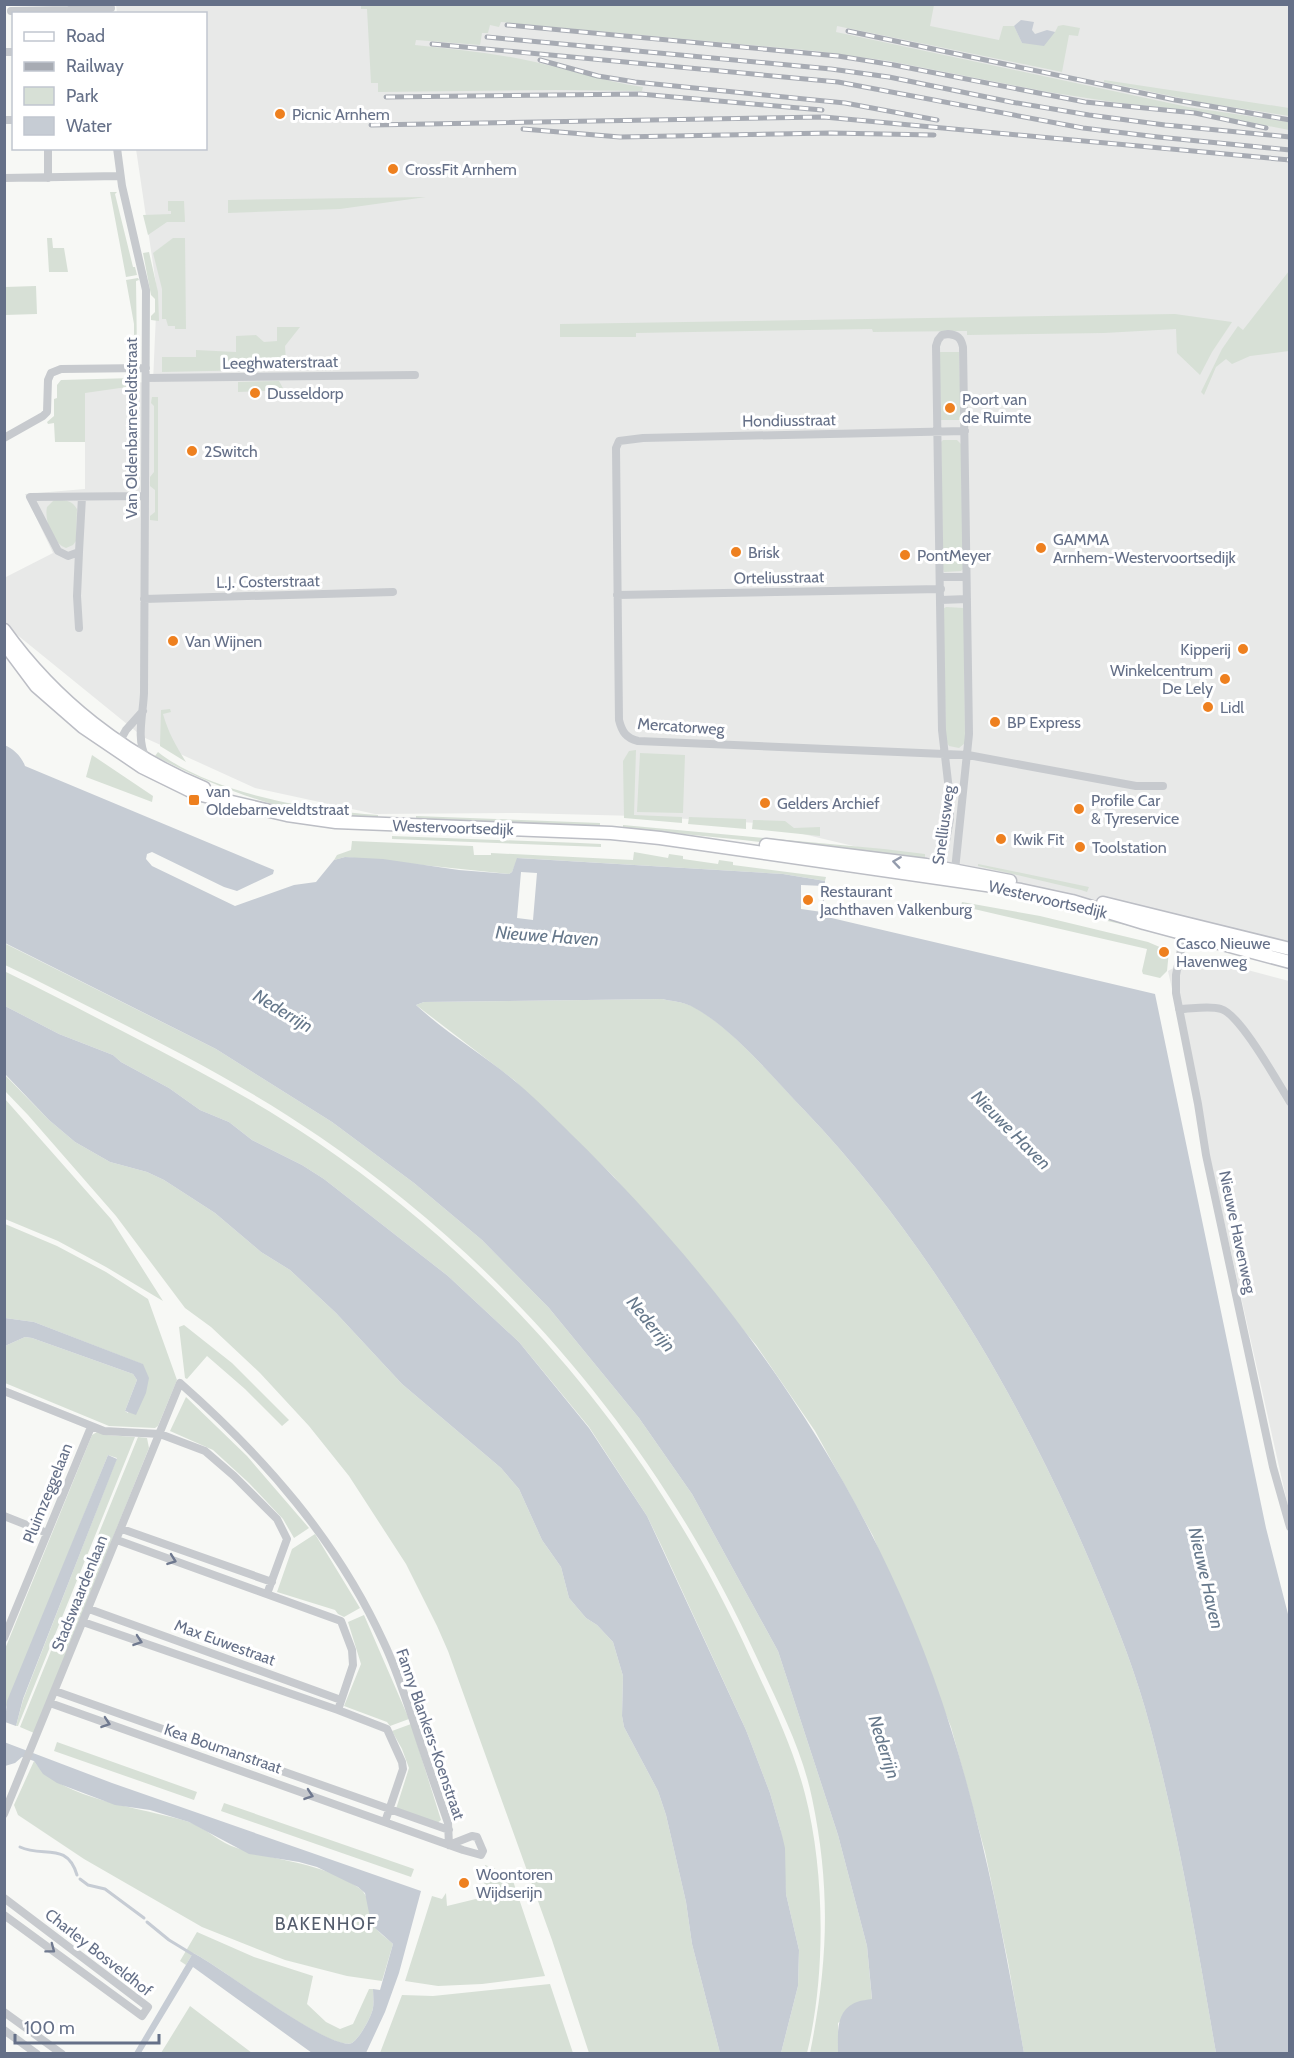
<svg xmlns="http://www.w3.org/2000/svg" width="1294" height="2058" font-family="Cabin,sans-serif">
	<rect width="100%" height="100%" fill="#f7f8f5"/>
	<path fill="#e8e9e8" d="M116 5H1289V950L757 823 637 816 519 813 375 814 255 788 143 737 5 625 4 578 53 553 25 494 85 489V384L153 382 157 291 136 149 206 148V14L117 13Z
		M1195 956 1289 981V1511L1168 971Z"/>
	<path fill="#d7e0d6" d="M361 5H934L930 26 999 40 1003 26H1014L1022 43 1055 32 1058 26 1063 25 1080 28 1078 36 1069 35 1062 72 837 26 836 32 1188 107 1289 122V130L1188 110 1119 103 1048 92 889 61 816 51 501 22 499 27 490 25 488 33H482L480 45 416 40 415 45C450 49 486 52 521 59 562 67 601 81 643 87L642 91 558 90 378 92V83H371L367 9H361Z
		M1104 80 1289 108V116L1205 103 1104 82Z
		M110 192H117L115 194 133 267H135L137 275 126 277Z
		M426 197 340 209 228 213V200Z
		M168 201H184L185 222H167L148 235 143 215 171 214V211H168Z
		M47 238H52L53 248H64L68 272H49Z
		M173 238H185L186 329H175V326H168L166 319H162V289L153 253Z
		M149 252 158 292 159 321 151 320V316L155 312V299L151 295 143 253Z
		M1289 271V351L1250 356 1232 364 1226 359 1216 367 1204 395 1201 392 1222 349 1238 326 1243 330Z
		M138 278 139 280 136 281 137 353H134V324L126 280Z
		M36 286 37 314 5 315V287Z
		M1175 314 1232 322 1212 352 1200 375 1177 353 1176 329 1104 333 967 335V331L873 332 872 329 636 333V337H560V324Z
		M277 327H300L285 346 286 362H304L305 364 262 366 261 370 162 372V357H196V350L236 352V336L256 335 264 342 277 341Z
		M939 352H959L961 420H941Z
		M133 378 137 383 138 393H129L127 387 85 393V442H55L54 423 48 424 47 422 54 416V399L57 398V385L61 380Z
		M279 381 284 390 238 392V382Z
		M152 397H158V521L150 520V516L155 512V490L150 486V477L154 472V406L151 403Z
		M129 403H136V436L139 438V442L136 446 135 474H128Z
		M943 440H957L961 444 963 569 961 571 944 572 943 569 941 442Z
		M54 500C64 500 71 499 77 509L76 541 73 545 66 548C53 544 44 520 47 507Z
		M946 607 964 608 965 743 959 748 949 746 946 741 943 609Z
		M170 709 171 712 163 714C168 732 176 746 186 762L160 746 161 710Z
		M636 750 634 815 682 817V823L624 818 623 761 629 751Z
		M158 752C210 793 313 811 378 815V818C350 817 321 817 294 810 246 798 199 779 155 756Z
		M640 753 685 755 683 813 637 812Z
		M92 755 153 796 152 802 86 777Z
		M416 816 600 823V827L416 820Z
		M689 817 746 819V829L688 824Z
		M753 820 785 821 794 828 820 827V836L752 829Z
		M623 825 884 849 925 854V862L743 840 623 828Z
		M392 836 580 843 601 844V847L392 839Z
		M352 841 473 846 474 855H491V853L633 860 634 852 668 858 669 854 683 856V859L718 864 719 860 733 862V865L826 877 825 881 783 874 518 858 512 872 509 874 345 857 334 860 337 855 351 850Z
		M978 864 1089 887 1087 892 1081 890 978 866Z
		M1038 901H1056L1156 932 1037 905Z
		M962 902 1040 916 1148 942 1169 951 1167 971 1160 978 1143 974 1142 971 1147 949 961 906Z
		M4 943 216 1049 332 1122 414 1183 482 1240 549 1308 639 1418 692 1494 778 1651 838 1835 867 1946 872 2000 865 2001 838 2023V2053H810C828 1963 831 1889 812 1798 802 1749 777 1702 757 1658 660 1446 513 1269 320 1137 230 1075 130 1028 32 978L5 965Z
		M4 971C46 991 87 1013 128 1034 192 1067 257 1101 317 1142 508 1272 656 1448 751 1659 771 1702 793 1747 805 1794 825 1871 826 1976 807 2053H781L798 1986 799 1950 786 1894 781 1831 770 1793 746 1730 662 1547 647 1516 589 1427 519 1342 448 1276 324 1179 302 1165 252 1140 229 1122 200 1110 169 1088 121 1062 113 1055 59 1034 5 1006Z
		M662 999C671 1001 683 1002 692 1006 733 1028 772 1077 805 1111 928 1240 1021 1400 1091 1564 1111 1611 1131 1659 1145 1708 1177 1821 1196 1938 1216 2053H1024L1008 1962 985 1852 951 1727 873 1536 815 1431 756 1345 614 1177 514 1080 416 1005 424 1002Z
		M4 1074 49 1120 75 1142 110 1162 147 1172 164 1180 215 1213 261 1252 290 1270 336 1313 402 1384 501 1468 519 1489 542 1540 561 1567 569 1598 586 1618 597 1625 613 1642 623 1676 622 1716 624 1727 658 1791 666 1815 686 1902 692 1944 720 2053H589L552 1940 448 1651 437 1626 406 1564 349 1476 309 1426 260 1373 211 1327 185 1308 116 1216 28 1115 5 1091Z
		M5 1099 111 1219 163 1301 106 1267 58 1241 5 1219Z
		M5 1224 57 1246 106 1272 148 1299 177 1380 158 1426 155 1428 109 1426 5 1383V1346L25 1337 32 1338 133 1374 137 1380 125 1411 128 1413 142 1364 34 1322 5 1318Z
		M184 1325 232 1363 289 1420 282 1426 245 1389 207 1356 187 1379 185 1378 179 1327Z
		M186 1397 247 1456 309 1528 294 1538 283 1519 249 1483 213 1450 170 1431Z
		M97 1432 107 1435 135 1437 18 1726H16L23 1700 117 1458 108 1455 5 1710V1649L92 1435Z
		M138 1437 147 1438 149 1448 34 1733 20 1727Z
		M315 1534 360 1608 344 1617 338 1614 335 1610 277 1592 292 1549Z
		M364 1615 409 1719 390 1726 387 1722 344 1706 361 1664 348 1622Z
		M411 1724 441 1820 436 1824 396 1809 409 1768 402 1749 392 1731Z
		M57 1742 197 1792 194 1800 54 1751Z
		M34 1761C59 1800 146 1808 189 1822 206 1828 220 1843 237 1848 278 1862 322 1862 359 1888 370 1895 369 1913 374 1925 377 1932 387 1938 393 1944L382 1981 347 1976 285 1960 202 1927 84 1859 18 1815 14 1805Z
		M224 1803 414 1869 411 1877 221 1811Z
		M485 1865 511 1875 545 1976 482 1984 438 1986 405 1981 432 1896 442 1899 446 1893 447 1906 484 1897Z
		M197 1932 254 1957 313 1976 307 2004 326 2022 340 2029 353 2024 369 1989H373C373 1995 374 2002 373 2008 372 2016 359 2039 352 2043 330 2053 219 1965 193 1953L186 1965 180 1961Z
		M550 1984 573 2053H380L402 1995 433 1996Z
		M190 2006 252 2053H161Z"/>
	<path fill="#c6ccd4" d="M1021 20 1034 22 1032 30 1035 34 1047 30 1055 32 1044 46 1022 43 1014 26Z
		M4 745C13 748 22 757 25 766L274 870 273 874 237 891 224 887 152 852 147 854 146 859 152 866 235 906 294 885 316 882 334 860 345 857 383 859 459 870 509 874 512 872 517 858 783 874 825 881 823 916 1155 994 1266 1528 1289 1618V2053H1216C1196 1938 1177 1821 1145 1708 1131 1659 1111 1611 1091 1564 1021 1400 928 1240 805 1111 772 1077 733 1028 691 1006 683 1002 671 1001 662 999L424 1002 416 1005C444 1031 480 1053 510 1077 531 1094 551 1114 570 1133 741 1299 880 1500 951 1729 984 1835 1005 1944 1024 2053H838C838 2034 835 2010 857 2002 862 2000 867 2000 872 1999L867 1946 838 1835 778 1651 692 1494 639 1418 549 1308 482 1240 414 1183 332 1122 216 1049 5 943Z
		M5 1006 59 1034 113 1055 121 1062 169 1088 200 1110 229 1122 252 1140 302 1165 324 1179 448 1276 519 1342 589 1428 647 1516 746 1730 770 1793 781 1831 785 1848 786 1894 799 1950 798 1986 781 2053H720L692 1944 686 1902 666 1815 658 1791 624 1727 622 1716 623 1676 613 1642 597 1625 586 1618 569 1598 561 1567 542 1540 519 1489 501 1468 402 1384 336 1313 290 1270 261 1252 215 1213 164 1180 147 1172 110 1162 75 1142 49 1120 5 1074Z
		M5 1318 34 1322 143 1364 149 1378 146 1393 136 1415 125 1411 137 1380 133 1374 32 1338 25 1337 5 1346Z
		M108 1455 117 1459 23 1699 16 1726 5 1722 7 1701Z
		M4 1742 112 1783 421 1891 399 1973 385 2012 366 2053H312L193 1967 141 2053H134L193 1953C219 1965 330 2052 352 2043 359 2039 372 2016 373 2008 374 2002 373 1995 373 1989L380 1990 393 1944 375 1928 370 1918 365 1893 358 1887 317 1867 299 1862 249 1854 189 1822 150 1810 115 1805 57 1783 43 1774 34 1761 22 1757 15 1763 5 1766Z"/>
	<path fill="#f7f8f5" d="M521 872 537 873 533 920 517 918Z
		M801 885 824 886 822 912 801 909Z"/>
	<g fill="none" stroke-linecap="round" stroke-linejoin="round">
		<path stroke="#c6ccd4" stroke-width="3" d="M20 1847C43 1858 67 1841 77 1875
			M80 1879 88 1885 105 1889 144 1918
			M147 1922 169 1940 192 1954"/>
		<g stroke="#bcbec5" stroke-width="15">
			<path id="secondary" d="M4 630C55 701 124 755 204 788
				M4 643 36 686 83 727 142 767 197 794 287 815 336 822 611 833 660 838 1021 890 1072 901 1144 923 1290 962
				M766 845 926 865 1010 881
				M1103 903 1290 949"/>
		</g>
		<path stroke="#c7cace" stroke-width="8" d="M11 11 69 10
			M69 14V10L111 8
			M4 52H14
			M4 120H14
			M48 148V178
			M117 148 122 186 146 290 144 693C143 715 136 739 146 758
			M4 178 119 176
			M948 334C958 335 961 338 963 347L969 734 955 870 947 879 941 868 950 819V799L942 730 936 346 938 340 942 335Z
			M146 378 415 375
			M965 431 643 438 619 441 616 448 619 720C622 732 626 738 638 741L968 755 1136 786H1163
			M4 438 43 416 47 412 48 380 51 373 61 369 146 368
			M82 497 79 552 68 556 58 551 30 497 145 496
			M941 577H966
			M617 595 941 589
			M144 599 393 592
			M941 600 967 599
			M79 628 77 596 79 552
			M117 746 126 730 143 711
			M1185 929 1176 975V993L1198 1104 1206 1155 1273 1467 1290 1527
			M1179 1009C1191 1009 1209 1005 1221 1009 1240 1014 1278 1083 1290 1102
			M4 1391 104 1431 160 1434 205 1451 234 1476 277 1519 287 1539 267 1594
			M4 1516 47 1533
			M122 1529 272 1582
			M117 1540 341 1621 352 1650 353 1665 338 1710 387 1729 402 1762 403 1769 385 1822
			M89 1609 341 1700
			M83 1622 338 1710
			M4 1638 91 1427
			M55 1691 449 1830
			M50 1703 463 1850 481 1855 483 1851 477 1837 472 1836 449 1845
			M4 1814 180 1383C264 1457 337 1540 384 1643 396 1668 404 1694 413 1720 424 1754 436 1789 448 1823L449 1845
			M4 1898 148 2007 142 2016 4 1915
			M4 2012 62 2054
			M4 2030 37 2054"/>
		<use href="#secondary" stroke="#fff" stroke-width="12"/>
		<g stroke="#a7abb3" stroke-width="5">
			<path id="rail" d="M507 25 838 56 894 65 1085 102 1195 113 1266 128
				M848 31 1175 100 1290 120
				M487 37 831 69 889 77 1011 102 1089 115 1165 125 1290 137
				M432 44 838 82 1083 128 1158 137 1290 150
				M540 60 598 76 635 82 845 103 937 120
				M386 97 640 94 822 110
				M371 125 824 117 1290 160
				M523 129 620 137 831 133 934 135"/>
		</g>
		<use href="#rail" stroke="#fff" stroke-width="3" stroke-dasharray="9" stroke-linecap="butt"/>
	</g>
	<defs><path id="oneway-chevron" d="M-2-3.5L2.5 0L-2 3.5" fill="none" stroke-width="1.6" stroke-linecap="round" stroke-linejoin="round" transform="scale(1.5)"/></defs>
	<use stroke="#939bac" href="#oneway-chevron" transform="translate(897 862) rotate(-172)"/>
	<g stroke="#6f798f">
		<use href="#oneway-chevron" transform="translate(172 1560) rotate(20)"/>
		<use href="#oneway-chevron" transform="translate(138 1641) rotate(19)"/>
		<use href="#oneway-chevron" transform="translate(106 1723) rotate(19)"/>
		<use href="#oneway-chevron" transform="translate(309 1795) rotate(19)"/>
		<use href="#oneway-chevron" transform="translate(51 1949) rotate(37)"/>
	</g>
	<g fill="#ee801f" stroke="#fff" stroke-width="2">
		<circle cx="280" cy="114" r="6"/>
		<circle cx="393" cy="169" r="6"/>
		<circle cx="255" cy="393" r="6"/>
		<circle cx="950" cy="408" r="6"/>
		<circle cx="192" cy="451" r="6"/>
		<circle cx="1041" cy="548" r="6"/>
		<circle cx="736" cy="552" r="6"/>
		<circle cx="905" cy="555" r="6"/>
		<circle cx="173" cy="641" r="6"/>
		<circle cx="1243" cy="649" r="6"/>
		<circle cx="1225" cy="679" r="6"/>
		<circle cx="1208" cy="707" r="6"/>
		<circle cx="995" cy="722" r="6"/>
		<rect x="188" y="794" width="12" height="12" rx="3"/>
		<circle cx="765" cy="803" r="6"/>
		<circle cx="1079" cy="809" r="6"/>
		<circle cx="1001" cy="839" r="6"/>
		<circle cx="1080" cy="847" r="6"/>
		<circle cx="808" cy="900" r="6"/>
		<circle cx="1164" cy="952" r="6"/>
		<circle cx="464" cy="1883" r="6"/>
	</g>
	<g text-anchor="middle" stroke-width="6" stroke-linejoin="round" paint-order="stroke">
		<g font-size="16" fill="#657088" stroke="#fff" text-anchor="start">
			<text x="292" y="120">Picnic Arnhem</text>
			<text x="405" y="175">CrossFit Arnhem</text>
			<text x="267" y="399">Dusseldorp</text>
			<text x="962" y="405">Poort van<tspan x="962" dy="18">de Ruimte</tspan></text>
			<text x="204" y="457">2Switch</text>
			<text x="1053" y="545">GAMMA<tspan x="1053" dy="18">Arnhem-Westervoortsedijk</tspan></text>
			<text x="748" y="558">Brisk</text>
			<text x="917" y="561">PontMeyer</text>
			<text x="185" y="647">Van Wijnen</text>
			<text x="1231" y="655" text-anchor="end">Kipperij</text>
			<text x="1213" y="676" text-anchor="end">Winkelcentrum<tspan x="1213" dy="18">De Lely</tspan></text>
			<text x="1220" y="713">Lidl</text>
			<text x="1007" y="728">BP Express</text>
			<text x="206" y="797">van<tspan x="206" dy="18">Oldebarneveldtstraat</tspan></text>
			<text x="1091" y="806">Profile Car<tspan x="1091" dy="18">&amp; Tyreservice</tspan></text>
			<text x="777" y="809">Gelders Archief</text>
			<text x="1013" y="845">Kwik Fit</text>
			<text x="1092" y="853">Toolstation</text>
			<text x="820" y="897">Restaurant<tspan x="820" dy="18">Jachthaven Valkenburg</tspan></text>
			<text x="1176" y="949">Casco Nieuwe<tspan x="1176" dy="18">Havenweg</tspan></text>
			<text x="476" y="1880">Woontoren<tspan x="476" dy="18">Wijdserijn</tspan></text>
		</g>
		<g font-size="16" fill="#657088" stroke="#fff">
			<text transform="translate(280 362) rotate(-1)" y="6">Leeghwaterstraat</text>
			<text transform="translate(789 420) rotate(-1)" y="6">Hondiusstraat</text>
			<text transform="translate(131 428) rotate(-90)" y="6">Van Oldenbarneveldtstraat</text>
			<text transform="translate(779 577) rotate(-1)" y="6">Orteliusstraat</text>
			<text transform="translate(268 581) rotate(-1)" y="6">L.J. Costerstraat</text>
			<text transform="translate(681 726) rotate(4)" y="6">Mercatorweg</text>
			<text transform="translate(943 825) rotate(-82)" y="6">Snelliusweg</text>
			<text transform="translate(453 827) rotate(2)" y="6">Westervoortsedijk</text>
			<text transform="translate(1048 899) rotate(13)" y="6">Westervoortsedijk</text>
			<text transform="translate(1238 1232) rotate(78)" y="6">Nieuwe Havenweg</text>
			<text transform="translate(47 1493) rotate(-68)" y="6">Pluimzeggelaan</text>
			<text transform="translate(79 1593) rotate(-68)" y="6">Stadswaardenlaan</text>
			<text transform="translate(225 1642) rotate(20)" y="6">Max Euwestraat</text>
			<text transform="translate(431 1734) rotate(71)" y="6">Fanny Blankers-Koenstraat</text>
			<text transform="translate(223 1748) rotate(19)" y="6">Kea Boumanstraat</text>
			<text transform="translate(99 1952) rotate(38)" y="6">Charley Bosveldhof</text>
		</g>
		<g font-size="18" font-style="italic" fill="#66788b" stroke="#fff">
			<text transform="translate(547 936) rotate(4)" y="6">Nieuwe Haven</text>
			<text transform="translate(283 1011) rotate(31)" y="6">Nederrijn</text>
			<text transform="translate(1011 1130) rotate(45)" y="6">Nieuwe Haven</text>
			<text transform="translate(651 1324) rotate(51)" y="6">Nederrijn</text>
			<text transform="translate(1206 1578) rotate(77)" y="6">Nieuwe Haven</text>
			<text transform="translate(884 1747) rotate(72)" y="6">Nederrijn</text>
		</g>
		<g font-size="18" letter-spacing="1.5" fill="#535c6c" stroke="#fff">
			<text x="326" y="1930">BAKENHOF</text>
		</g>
	</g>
	<rect width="1294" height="2058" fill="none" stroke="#657088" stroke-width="12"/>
	<rect x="12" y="12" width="195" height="138" fill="#ffffff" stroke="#c1c6cf" stroke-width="1.5"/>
	<rect x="24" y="32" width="30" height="9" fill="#ffffff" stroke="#c1c6cf" stroke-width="1.5"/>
	<text x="66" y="42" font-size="18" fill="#657088">Road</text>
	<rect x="24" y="62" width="30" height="9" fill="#a7abb3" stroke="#c1c6cf" stroke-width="1.5"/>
	<text x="66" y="72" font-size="18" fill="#657088">Railway</text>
	<rect x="24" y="87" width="30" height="18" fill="#d7e0d6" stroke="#c1c6cf" stroke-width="1.5"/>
	<text x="66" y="102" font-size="18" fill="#657088">Park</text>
	<rect x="24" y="117" width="30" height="18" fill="#c6ccd4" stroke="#c1c6cf" stroke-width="1.5"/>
	<text x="66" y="132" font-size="18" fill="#657088">Water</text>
	<path d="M15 2034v9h144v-9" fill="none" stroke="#657088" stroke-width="3"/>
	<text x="24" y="2034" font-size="18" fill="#657088" stroke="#ffffff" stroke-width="4.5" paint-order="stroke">100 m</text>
</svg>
